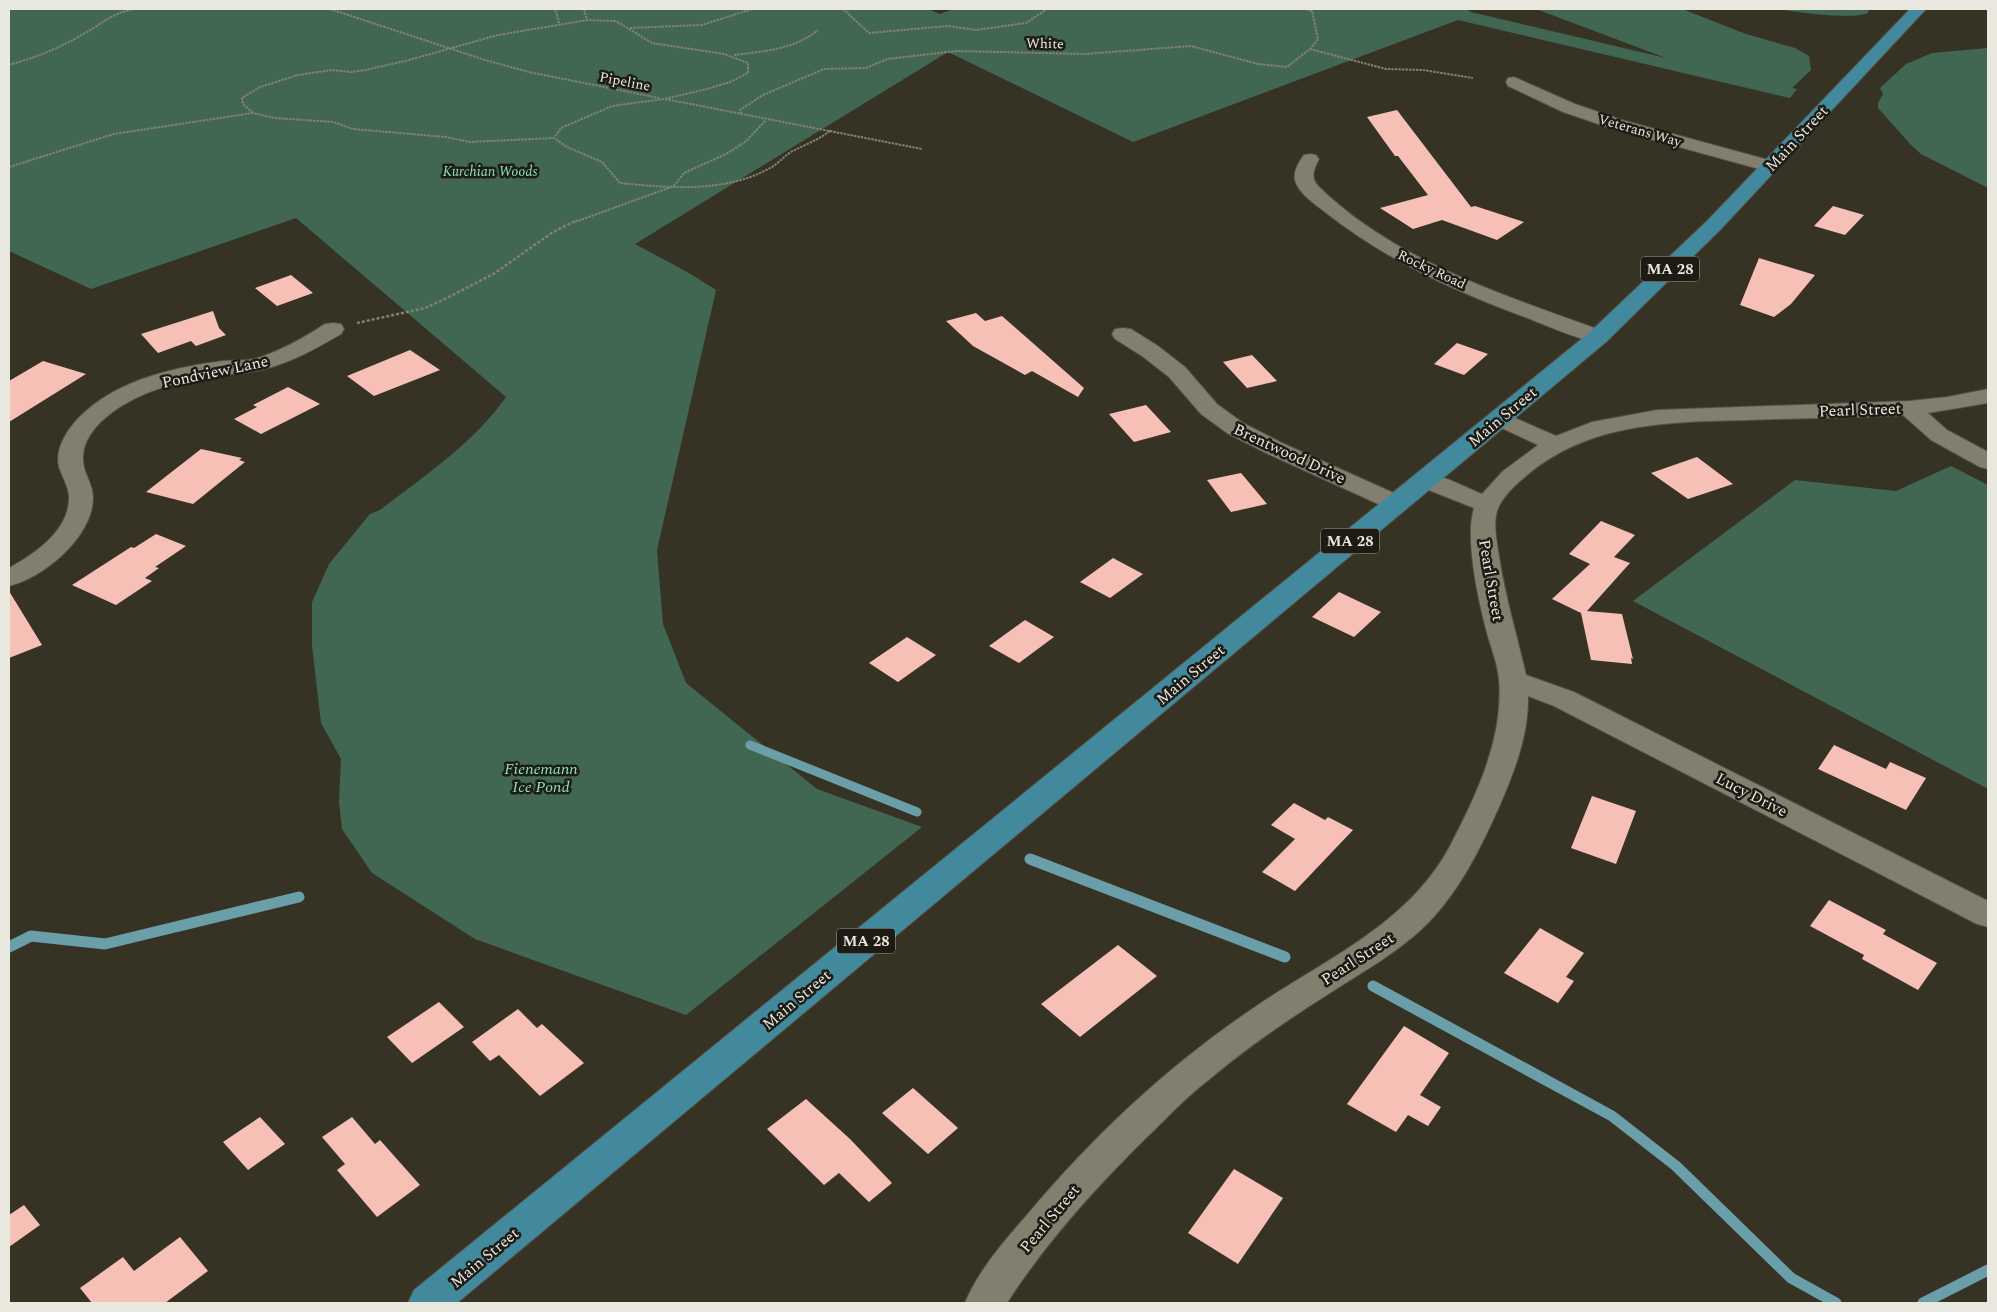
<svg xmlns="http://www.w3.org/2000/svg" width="1997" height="1312" font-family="Spectral,serif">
	<rect width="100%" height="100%" fill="#363325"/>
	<path fill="#416752" d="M9 9H928L940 14 954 9H1466L1471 12 1666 58 1536 9H1682L1746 34 1795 48 1809 56 1811 70 1792 88 1797 89 1790 98 1458 20 1133 142 948 52 635 244 689 273 716 290 657 550 663 624 686 683 817 789 922 827 686 1015 475 939 372 873 342 829 339 802 341 759 321 723 312 646V602L329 564 370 514 380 510C424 476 474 443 506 397L296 218 91 289 9 251Z
		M1779 9H1867L1869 12C1858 21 1795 12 1779 9Z
		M1988 48V188L1921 154 1910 144 1878 108V103L1883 94 1880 88 1906 64 1932 53Z
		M1951 466 1988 485V789L1633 601 1795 480 1896 491Z"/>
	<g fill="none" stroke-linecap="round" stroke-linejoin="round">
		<path stroke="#6a9faa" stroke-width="9" d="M750 745 917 812"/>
		<path stroke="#6a9faa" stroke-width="11" d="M1030 859 1285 957
			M9 947 31 936 105 944 299 897
			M1373 986 1612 1116 1676 1166 1791 1278 1836 1303
			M1923 1303 1988 1270"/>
	</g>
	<path fill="#f6c0b7" d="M1397 110 1471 207 1475 206 1524 222 1497 240 1442 220 1413 229 1380 208 1428 195 1398 156H1395L1367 117Z
		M1833 206 1864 215 1845 235 1814 226Z
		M1759 258 1815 275 1791 304 1774 317 1740 305Z
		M291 275 313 293 277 306 255 288Z
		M213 311 219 328 226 335 196 346 191 341 158 353 141 334Z
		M976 313 985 321 1002 316 1084 388 1078 397 1032 371 1025 375 973 346 946 321Z
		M1457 343 1488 354 1464 375 1434 364Z
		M410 350 440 370 374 396 347 376Z
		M1252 355 1277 381 1247 388 1223 362Z
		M43 361 86 374 9 422V381Z
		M288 387 320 404 261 434 234 419 257 407 253 405Z
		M1146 405 1171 432 1134 442 1109 414Z
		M201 449 242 458 239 460 245 462 193 504 146 492Z
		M1697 457 1733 484 1688 499 1651 473Z
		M1241 473 1267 504 1231 512 1207 480Z
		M1601 521 1635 535 1614 557 1630 563 1587 611 1622 614 1633 659 1631 658 1632 664 1591 660 1581 613 1552 599 1590 564 1569 554Z
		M156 534 186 546 155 567 159 568 145 578 152 581 116 605 72 585 131 547 134 548Z
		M1113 558 1143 574 1110 598 1080 582Z
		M9 591 42 645 9 658Z
		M1339 592 1381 612 1354 637 1312 617Z
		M1025 620 1054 637 1019 663 989 646Z
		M907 637 936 655 898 682 869 663Z
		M1834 745 1886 769 1890 762 1926 778 1906 810 1818 769Z
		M1592 796 1636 811 1616 864 1571 848Z
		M1294 803 1325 820 1328 817 1353 830 1295 891 1262 872 1295 839 1271 825Z
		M1829 900 1886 930 1883 934 1937 963 1918 990 1862 959 1864 955 1810 926Z
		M1540 928 1584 953 1566 977 1574 981 1558 1003 1504 973Z
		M1118 945 1157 976 1080 1037 1041 1004Z
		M439 1002 464 1027 412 1063 387 1037Z
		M518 1009 537 1028 542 1024 584 1063 540 1096 499 1055 490 1061 472 1042Z
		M1404 1026 1449 1053 1420 1095 1441 1107 1428 1126 1408 1115 1396 1132 1347 1104Z
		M913 1088 958 1128 928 1154 882 1113Z
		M806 1099 850 1139 892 1183 869 1202 839 1173 824 1185 767 1129Z
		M260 1117 285 1144 248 1170 223 1142Z
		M352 1117 375 1144 380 1140 420 1185 377 1217 337 1170 345 1164 322 1137Z
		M1234 1169 1283 1198 1238 1264 1188 1233Z
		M24 1205 40 1225 9 1247V1215Z
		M180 1237 208 1271 165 1303H92L80 1288 123 1257 134 1271Z"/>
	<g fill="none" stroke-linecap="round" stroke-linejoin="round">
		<g stroke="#535044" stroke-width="2">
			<path id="street" d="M1514 77 1575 104 1622 120 1776 162 1779 166 1776 170 1770 172 1610 128 1563 112 1508 86 1506 82 1508 78Z
				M1310 154 1316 155 1319 159C1314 169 1310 177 1318 186 1396 262 1506 296 1606 332L1609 337 1606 342 1598 343C1575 338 1552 328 1530 319 1457 292 1387 261 1325 212 1315 204 1298 193 1295 180 1293 171 1299 162 1304 155Z
				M333 323 341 324 344 329 341 334C317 348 292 362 265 369 251 373 238 373 224 375 179 380 127 393 96 427 83 442 79 458 87 476 90 483 93 490 93 498 93 536 44 578 9 586V568C36 553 70 530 69 496 68 486 62 476 59 467 54 446 71 424 86 411 122 379 176 367 223 361 233 360 244 361 254 359 279 352 303 338 325 324Z
				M1123 328 1131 329 1158 346 1185 367 1217 404 1243 423 1282 443 1405 498 1408 503 1405 508 1396 510 1387 508 1266 453 1227 433 1201 414 1169 377 1142 356 1115 339 1112 334 1115 329Z
				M1988 389V403L1928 413 1947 430 1988 452V469L1980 467 1931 440 1903 415C1852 418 1800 418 1748 420 1669 422 1589 422 1526 476 1514 486 1502 497 1497 511 1493 526 1497 542 1499 556 1505 597 1517 635 1526 675L1574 692 1988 901V927L1977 924 1554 706 1528 696C1529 734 1514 773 1499 807 1480 849 1460 890 1428 923 1399 952 1364 971 1330 993 1287 1020 1245 1049 1206 1082 1185 1098 1167 1118 1148 1136 1096 1187 1046 1242 1007 1303H965C978 1271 1004 1241 1027 1215 1094 1135 1171 1063 1258 1005 1328 958 1409 923 1450 846 1476 796 1504 738 1499 680 1498 666 1493 653 1489 640 1480 608 1464 540 1474 508L1416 485 1413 480 1416 475C1437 470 1463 487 1482 494L1503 471 1538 445 1491 423 1487 418 1491 413 1499 411 1556 436 1592 422 1657 410 1909 401 1947 397Z"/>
		</g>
		<g stroke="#535044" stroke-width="2">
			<path id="primary" d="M1910 9H1926L1721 229 1606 342 457 1303H408L414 1290 1590 332 1707 221Z"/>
		</g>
		<path stroke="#838175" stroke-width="2" stroke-dasharray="2.5 1" stroke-linecap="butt" d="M330 9 485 60 529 72 659 98
			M553 9 556 11 559 23
			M584 9 587 20
			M843 9 869 33 948 26 976 30 1026 23 1047 9
			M630 28 702 25 752 9
			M1310 49 1386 69 1423 70 1473 78
			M734 55C764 51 794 50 818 30
			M9 65C37 57 60 48 85 33 105 22 110 14 134 9
			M665 99 922 149
			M253 113 243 104 242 98 260 87 298 75 332 70 351 72 366 70 409 60 498 35 588 20 616 21 652 43 724 54 748 63V73L730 82 707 89 664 99 612 106 561 128 554 138
			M742 114 740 110 763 95 824 69 866 68 887 59 957 51 1085 54 1191 46 1258 64 1287 67 1310 49 1318 39 1312 11 1305 9
			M9 167 114 134 253 113 275 118 333 122 353 129 446 137 470 142 554 138 567 147 602 162 620 183C668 188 726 193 770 168 778 164 783 157 791 152 804 145 819 140 831 130
			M575 222 674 186 684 173 728 153 745 142 766 120"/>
		<path stroke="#838175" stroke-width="2.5" stroke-dasharray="3 2" stroke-linecap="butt" d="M357 323 425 308 449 297 495 273 553 232 577 220"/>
		<use href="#street" fill="#827f6e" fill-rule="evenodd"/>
		<use href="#primary" fill="#43899e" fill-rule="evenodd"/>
	</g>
	<g text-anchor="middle" stroke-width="5" stroke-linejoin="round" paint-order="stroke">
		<g font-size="14" fill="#e9e8df" stroke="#1c1b14">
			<text transform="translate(1045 43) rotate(1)" y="5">White</text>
			<text transform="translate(625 81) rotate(11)" y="5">Pipeline</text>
			<text transform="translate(1640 130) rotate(16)" y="5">Veterans Way</text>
			<text transform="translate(1432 269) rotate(25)" y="5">Rocky Road</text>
		</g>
		<g font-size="14" font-style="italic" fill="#8be4b5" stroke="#1c1b14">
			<text x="490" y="176">Kurchian Woods</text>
		</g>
		<g fill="#1c1b14" stroke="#acaaa2" stroke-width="1">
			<rect x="1641" y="256.5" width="58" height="25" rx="4"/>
			<rect x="1321" y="528.5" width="58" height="25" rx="4"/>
			<rect x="837" y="928.5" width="58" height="25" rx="4"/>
		</g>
		<g font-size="15" font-weight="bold" fill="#e9e8df">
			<text x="1670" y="274">MA 28</text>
			<text x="1350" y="546">MA 28</text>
			<text x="866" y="946">MA 28</text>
		</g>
		<g font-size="16" fill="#e9e8df" stroke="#1c1b14">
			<text transform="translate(1796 138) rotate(-47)" y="6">Main Street</text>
			<text transform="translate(215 371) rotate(-12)" y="6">Pondview Lane</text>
			<text transform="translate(1860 409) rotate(-2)" y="6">Pearl Street</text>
			<text transform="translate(1502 416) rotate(-40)" y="6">Main Street</text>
			<text transform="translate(1290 453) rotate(25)" y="6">Brentwood Drive</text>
			<text transform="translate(1492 580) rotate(80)" y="6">Pearl Street</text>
			<text transform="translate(1190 674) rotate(-40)" y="6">Main Street</text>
			<text transform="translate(1752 794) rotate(27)" y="6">Lucy Drive</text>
			<text transform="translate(1357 958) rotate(-33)" y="6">Pearl Street</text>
			<text transform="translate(796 999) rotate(-40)" y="6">Main Street</text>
			<text transform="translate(1049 1218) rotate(-50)" y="6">Pearl Street</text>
			<text transform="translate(484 1257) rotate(-40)" y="6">Main Street</text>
		</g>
		<g font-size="16" font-style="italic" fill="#8be4b5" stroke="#1c1b14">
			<text x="541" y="774">Fienemann<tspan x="541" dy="18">Ice Pond</tspan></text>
		</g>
	</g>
	<rect width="1997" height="1312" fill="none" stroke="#e9e8df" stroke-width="20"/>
</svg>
